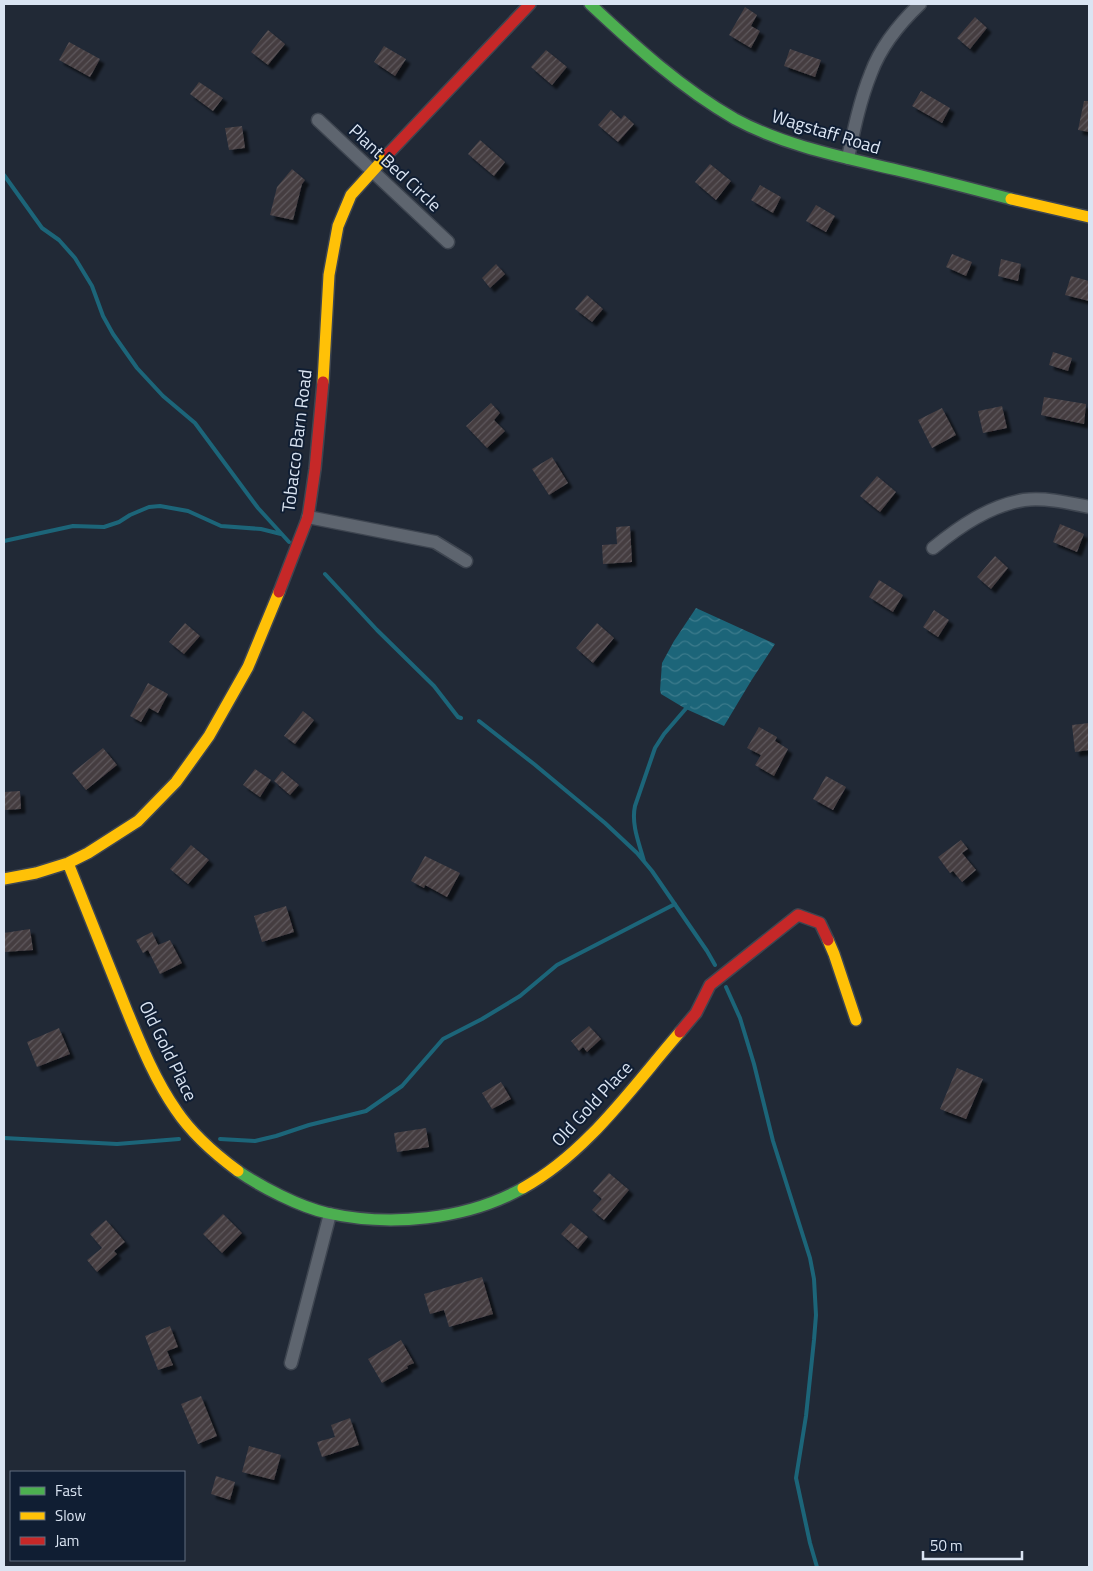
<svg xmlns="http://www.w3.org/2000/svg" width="1093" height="1571" font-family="'Titillium Web',sans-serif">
	<defs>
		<pattern id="water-waves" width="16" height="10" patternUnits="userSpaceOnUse" patternTransform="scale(1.25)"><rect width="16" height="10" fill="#1c6579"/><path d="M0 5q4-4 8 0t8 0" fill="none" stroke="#3c7b8c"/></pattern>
		<pattern id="building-hatch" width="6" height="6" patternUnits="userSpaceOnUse" patternTransform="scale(1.25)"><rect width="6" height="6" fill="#453d41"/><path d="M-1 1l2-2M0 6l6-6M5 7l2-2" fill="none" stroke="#5f595d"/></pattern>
		<filter id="shadow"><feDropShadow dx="4.5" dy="4.5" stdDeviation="1" flood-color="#0009"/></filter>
	</defs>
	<rect width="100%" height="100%" fill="#212936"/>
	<path fill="url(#water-waves)" d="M696 608 775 644 751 681 724 726 686 709 661 694 660 690 662 663 674 641Z"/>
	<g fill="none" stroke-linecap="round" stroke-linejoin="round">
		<path stroke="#1c6579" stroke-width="4" d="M4 175 42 228 59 240 75 258 92 286 103 316 113 334 137 368 163 396 195 423 258 508 289 542
			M4 541 73 526 104 527 119 522 130 515 149 507 160 506 188 511 221 526 261 529 281 534
			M325 574 377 630 434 686 458 717 461 718
			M479 721 534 764 605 823 637 853 652 871 707 951 715 965
			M644 861C639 843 631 824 635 806L655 748 664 734 689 705
			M726 987 740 1018 754 1064 773 1141 810 1258 814 1279 816 1315 814 1340 806 1416 796 1478 810 1543 817 1567
			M4 1138 117 1144 179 1139
			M220 1139 255 1141 276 1136 309 1125 366 1111 402 1086 443 1039 482 1019 520 996 557 965 675 904"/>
	</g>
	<path fill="url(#building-hatch)" filter="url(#shadow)" d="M745 7 757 15 751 26 760 31 751 48 729 35Z
		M975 17 987 28 970 49 957 38Z
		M268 30 285 44 268 65 251 52Z
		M69 42 100 59 90 77 59 60Z
		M384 46 406 59 395 76 374 62Z
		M790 49 821 60 815 77 784 66Z
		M546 50 567 67 552 85 531 67Z
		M199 82 223 98 213 111 190 94Z
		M921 91 950 108 942 123 912 106Z
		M1084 101H1089V132L1078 130Z
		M611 110 621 119 624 115 634 124 618 142 598 125Z
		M242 126 245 148 229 150 225 128Z
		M480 140 505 162 494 176 468 154Z
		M710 164 731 181 716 200 695 182Z
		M292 169 305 180 302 184 293 220 270 215 277 187Z
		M760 185 781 197 773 213 751 200Z
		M816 205 835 216 826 232 806 221Z
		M952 254 972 262 966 276 946 267Z
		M1001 259 1021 264 1018 281 998 276Z
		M496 264 505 274 490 288 482 278Z
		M1071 276 1089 281V301L1065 295Z
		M587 295 603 309 592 322 575 309Z
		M1053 352 1072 358 1068 371 1049 365Z
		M1044 397 1086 404 1084 424 1041 415Z
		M491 403 500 413 494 420 505 431 487 448 466 426Z
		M1002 406 1007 428 983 433 978 411Z
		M942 408 956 435 932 448 918 420Z
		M552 457 568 483 549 495 532 469Z
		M877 476 896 492 880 512 860 496Z
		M1060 524 1084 534 1077 552 1053 542Z
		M630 526 632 562 603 564 602 545 617 544 616 527Z
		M995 556 1008 568 991 589 977 577Z
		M879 580 903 595 893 612 869 597Z
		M934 610 949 620 938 637 923 627Z
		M185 623 200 636 184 654 169 642Z
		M597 623 614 638 593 663 576 648Z
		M148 683 168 694 158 713 149 708 141 722 130 716Z
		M303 711 314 720 295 744 284 736Z
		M1089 723V750L1075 752 1072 725Z
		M759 727 777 737 775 741 788 749 774 776 755 765 761 755 747 748Z
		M103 748 117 765 86 790 72 773Z
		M255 769 271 780 260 797 243 785Z
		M282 771 299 785 290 795 274 781Z
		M826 776 846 787 833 810 813 799Z
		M20 791 21 809 4 810V792Z
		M961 840 968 849 962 853 976 870 962 882 953 871 950 873 938 857Z
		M191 845 209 860 188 884 170 869Z
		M425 856 460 873 447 897 425 885 424 888 411 881Z
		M286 906 294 932 262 942 254 916Z
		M30 929 33 950 4 952V933Z
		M152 932 158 945 170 940 182 963 160 974 148 950 143 953 136 940Z
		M589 1026 601 1039 587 1052 583 1047 579 1051 571 1041Z
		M59 1028 70 1054 37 1067 27 1042Z
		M957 1068 983 1079 966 1119 940 1109Z
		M501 1082 511 1099 492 1109 482 1093Z
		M426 1128 429 1147 397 1152 394 1133Z
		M609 1173 629 1190 604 1220 592 1210 602 1199 593 1191Z
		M223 1214 242 1233 222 1253 203 1234Z
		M106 1220 125 1242 114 1251 117 1254 97 1272 87 1260 102 1248 90 1234Z
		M571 1223 588 1237 578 1249 561 1234Z
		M482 1277 493 1314 449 1327 444 1310 430 1314 424 1294Z
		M170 1326 178 1347 167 1351 173 1365 158 1370 145 1336Z
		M401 1340 414 1363 407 1366 408 1368 382 1383 368 1359Z
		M201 1396 217 1436 198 1444 181 1404Z
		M350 1418 359 1445 322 1457 317 1442 335 1437 331 1425Z
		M249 1446 281 1455 274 1480 242 1472Z
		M216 1476 235 1482 230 1500 211 1494Z"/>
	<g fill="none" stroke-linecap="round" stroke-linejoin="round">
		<g stroke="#3e4550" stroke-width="15">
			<path id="street" d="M318 120 448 242
				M848 158C854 129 860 100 871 73 881 46 900 23 920 4
				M308 517 435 542 466 561
				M933 548C960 526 989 506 1024 500 1044 497 1070 503 1089 507
				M291 1363 330 1214"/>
		</g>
		<g stroke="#3e4550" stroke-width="14">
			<path id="fast" d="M590 4C635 46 681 88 735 119 785 146 842 157 897 170 935 179 973 189 1011 199
				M238 1171C261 1187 300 1207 327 1213 390 1227 466 1220 523 1188"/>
		</g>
		<g stroke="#3e4550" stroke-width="14">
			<path id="slow" d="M1011 199 1089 217
				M323 382 329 275 338 226 351 195 389 153
				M68 863C88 912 107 962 127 1011 141 1045 155 1080 176 1110 192 1134 215 1154 238 1171
				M4 879 36 873 68 863 88 853 138 821 176 782 209 736 248 667 279 592
				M828 940 834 954 856 1020
				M523 1188C587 1153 633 1086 680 1032"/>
		</g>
		<g stroke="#3e4550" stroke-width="14">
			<path id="jam" d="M389 153 530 4
				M279 592 308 517 315 469 323 382
				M680 1032 696 1013 710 985 798 915 820 923 828 940"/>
		</g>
		<use href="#street" stroke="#5e656f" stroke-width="12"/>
		<use href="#fast" stroke="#4caf50" stroke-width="11"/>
		<use href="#slow" stroke="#ffc107" stroke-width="11"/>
		<use href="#jam" stroke="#c62828" stroke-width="11"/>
	</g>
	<g text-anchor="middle" stroke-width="4" stroke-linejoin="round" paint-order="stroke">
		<g font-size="18" fill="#dae4f2" stroke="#101e33">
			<text transform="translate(826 132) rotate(17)" y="6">Wagstaff Road</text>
			<text transform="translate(395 168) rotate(43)" y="6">Plant Bed Circle</text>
			<text transform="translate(297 441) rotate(-83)" y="6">Tobacco Barn Road</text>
			<text transform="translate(168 1051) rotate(64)" y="6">Old Gold Place</text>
			<text transform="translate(592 1104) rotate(-47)" y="6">Old Gold Place</text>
		</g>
	</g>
	<rect width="1093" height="1571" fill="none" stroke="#dae4f2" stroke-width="10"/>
	<rect x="10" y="1471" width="175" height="90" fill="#101e33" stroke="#616d7f"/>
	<rect x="20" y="1487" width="25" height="8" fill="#4caf50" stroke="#616d7f"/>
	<text x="55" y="1496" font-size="15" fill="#dae4f2">Fast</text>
	<rect x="20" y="1512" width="25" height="8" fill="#ffc107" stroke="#616d7f"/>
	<text x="55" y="1521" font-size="15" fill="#dae4f2">Slow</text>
	<rect x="20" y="1537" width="25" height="8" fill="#c62828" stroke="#616d7f"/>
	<text x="55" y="1546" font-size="15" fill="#dae4f2">Jam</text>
	<path d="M923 1551v8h99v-8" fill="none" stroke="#dae4f2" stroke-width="2.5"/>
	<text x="930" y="1551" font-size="15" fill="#dae4f2" stroke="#101e33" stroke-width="4" paint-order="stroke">50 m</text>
</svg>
